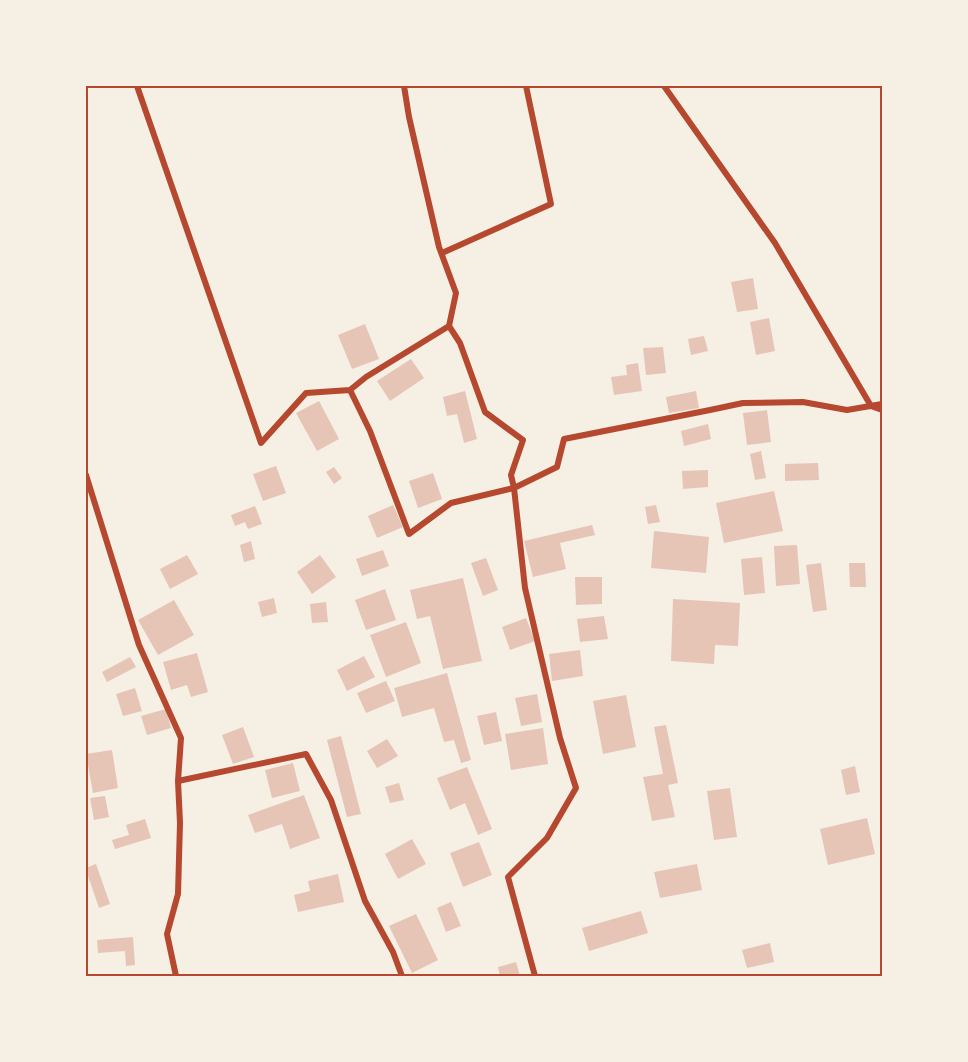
<svg xmlns="http://www.w3.org/2000/svg" width="968" height="1062" font-family="Arial,sans-serif">
	<rect width="100%" height="100%" fill="#f6efe4"/>
	<path fill="#e6c5b7" d="M753 278 758 309 737 312 731 282Z
		M769 318 775 351 756 355 750 322Z
		M365 324 379 359 352 369 338 335Z
		M704 336 708 351 691 355 688 339Z
		M663 347 666 373 646 375 643 348Z
		M411 359 424 378 390 401 377 381Z
		M638 363 642 391 614 395 611 377 627 375 626 365Z
		M465 391 477 439 464 443 457 414 447 416 443 397Z
		M696 391 699 408 669 413 666 397Z
		M319 401 339 439 317 451 296 413Z
		M767 410 771 442 747 445 743 413Z
		M708 424 711 439 684 446 681 431Z
		M761 451 766 478 755 480 750 454Z
		M818 463 819 480 785 481V464Z
		M276 466 286 493 263 501 253 474Z
		M334 467 342 478 334 484 326 472Z
		M708 470V487L683 489 682 471Z
		M433 473 442 499 418 508 409 481Z
		M774 491 783 531 724 543 716 503Z
		M393 505 403 527 377 538 368 516Z
		M656 505 660 522 648 524 645 507Z
		M255 506 262 524 248 529 245 522 235 526 231 515Z
		M592 525 595 535 560 543 566 569 533 577 524 541Z
		M654 531 709 537 706 573 651 568Z
		M251 541 255 559 244 562 240 545Z
		M797 545 800 584 776 586 774 546Z
		M383 550 389 566 362 576 356 559Z
		M187 555 198 574 170 589 160 569Z
		M320 555 336 577 312 594 297 572Z
		M762 557 765 593 744 595 741 559Z
		M486 558 498 590 483 596 471 563Z
		M821 563 827 610 813 612 806 565Z
		M849 563H865L866 587H850Z
		M575 577H602V604L576 605Z
		M463 578 482 661 443 669 430 616 417 619 410 590Z
		M385 589 396 620 366 630 355 600Z
		M274 598 277 613 262 617 258 602Z
		M673 599 740 603 738 646 715 645 714 664 671 661Z
		M174 600 194 635 158 655 138 620Z
		M326 602 328 622 312 623 310 604Z
		M604 616 608 639 580 642 577 619Z
		M526 618 535 641 510 650 502 627Z
		M406 622 421 663 386 677 370 635Z
		M580 650 583 676 552 681 549 654Z
		M197 653 208 692 191 697 187 685 171 690 163 662Z
		M364 656 375 677 347 691 337 670Z
		M130 657 136 667 107 682 102 672Z
		M447 673 471 760 461 763 454 740 444 742 434 708 402 717 394 688Z
		M386 681 395 701 366 713 357 693Z
		M135 688 142 711 123 716 116 694Z
		M537 694 542 722 521 726 515 698Z
		M626 695 636 747 603 754 593 701Z
		M166 709 171 728 147 735 141 716Z
		M496 712 502 741 484 745 477 716Z
		M666 725 678 783 668 785 675 817 652 821 643 777 663 774 654 727Z
		M243 727 254 757 233 764 222 735Z
		M543 728 548 764 511 770 505 734Z
		M341 736 361 814 347 817 327 740Z
		M387 739 398 756 377 768 367 751Z
		M112 750 118 788 93 793 86 754Z
		M293 763 300 791 272 798 265 770Z
		M855 766 860 792 846 795 841 770Z
		M467 767 492 829 478 835 465 803 450 810 437 778Z
		M399 783 404 800 390 803 385 787Z
		M730 788 737 837 714 840 707 791Z
		M304 795 320 838 290 849 282 824 255 833 248 815Z
		M105 796 109 817 94 820 90 798Z
		M867 818 875 854 828 865 820 829Z
		M145 819 151 838 115 849 112 840 129 835 126 825Z
		M412 839 426 864 398 879 385 854Z
		M479 842 492 875 463 887 450 853Z
		M96 864 110 904 99 908 86 870V868Z
		M697 864 702 890 660 898 654 872Z
		M338 874 344 902 298 912 294 895 310 891 308 881Z
		M451 902 461 926 446 932 437 908Z
		M641 911 648 933 589 951 582 928Z
		M416 914 438 960 412 973 389 926Z
		M133 937 135 965 126 966 125 951 98 953 97 940Z
		M770 943 774 962 747 968 742 950Z
		M516 962 520 976H500L498 967Z"/>
	<g fill="none" stroke-linecap="round" stroke-linejoin="round">
		<path stroke="#b5482f" stroke-width="6" d="M137 86 261 443 306 393 350 390 366 377 449 326 456 293 439 247 409 117 404 86
			M664 86 775 243 871 406 882 410
			M442 253 551 204 526 86
			M449 326 460 343 485 412 523 440 511 475 514 488 525 588 560 738 576 788 547 838 508 877 535 976
			M350 390 370 431 409 534 451 503 514 488 557 467 564 439 710 410 743 403 803 402 847 410 882 404
			M86 475 139 645 181 738 178 781 180 823 178 894 167 934 176 976
			M178 781 306 754 331 800 365 901 393 952 402 976"/>
	</g>
	<rect width="968" height="1062" fill="none" stroke="#f6efe4" stroke-width="174"/>
	<rect x="87" y="87" width="794" height="888" fill="none" stroke="#b5482f" stroke-width="2"/>
</svg>
